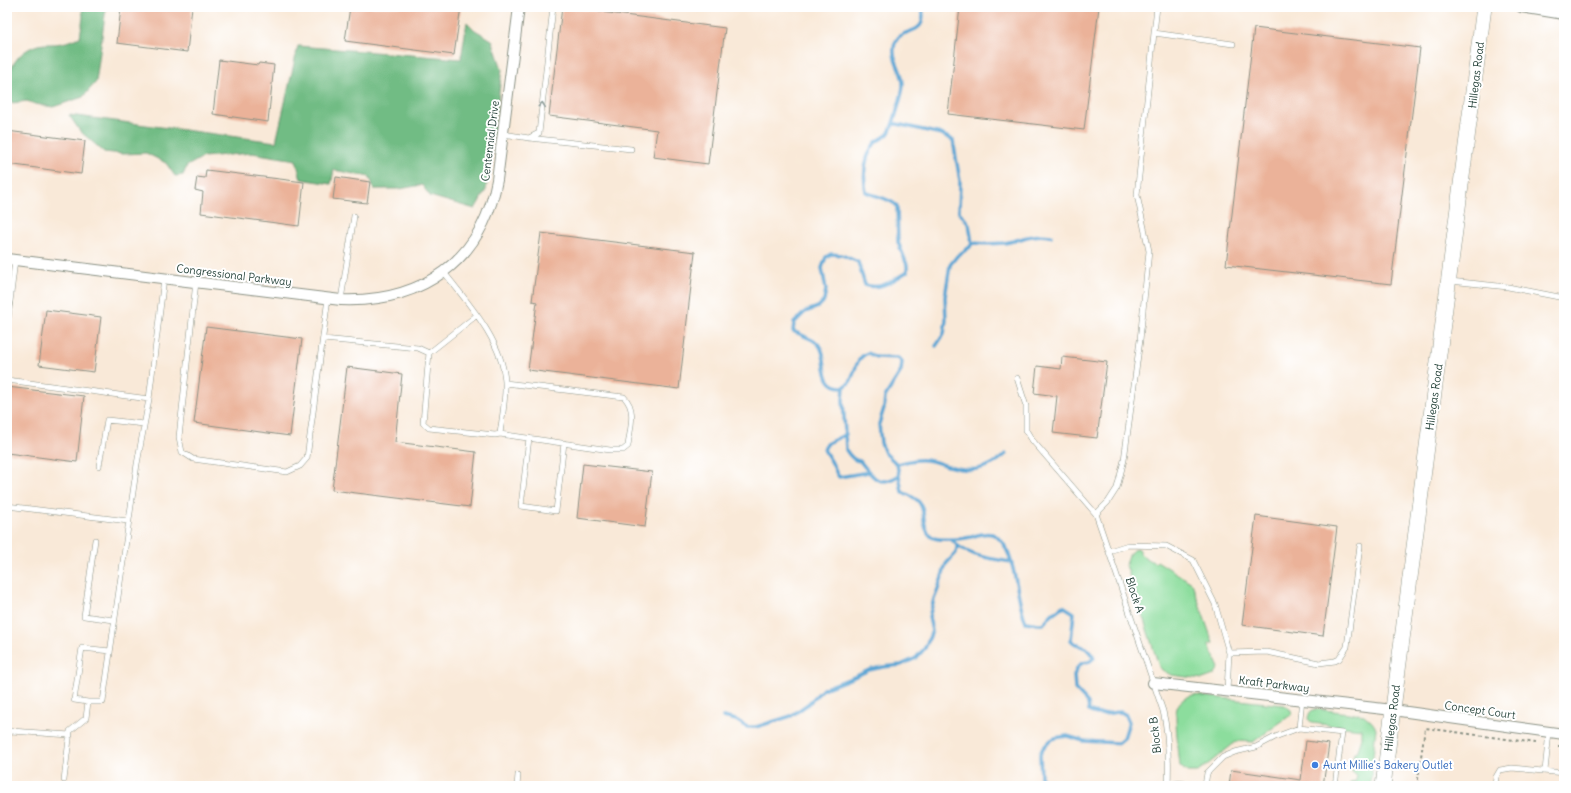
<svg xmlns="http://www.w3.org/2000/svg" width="1571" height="793" font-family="Delius,sans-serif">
	<rect width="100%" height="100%" fill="#fff"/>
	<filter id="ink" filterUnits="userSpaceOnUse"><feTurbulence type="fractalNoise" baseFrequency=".025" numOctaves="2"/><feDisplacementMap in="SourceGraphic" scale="8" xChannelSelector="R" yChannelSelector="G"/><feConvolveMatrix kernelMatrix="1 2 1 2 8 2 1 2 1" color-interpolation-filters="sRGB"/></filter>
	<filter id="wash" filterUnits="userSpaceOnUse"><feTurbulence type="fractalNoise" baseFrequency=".012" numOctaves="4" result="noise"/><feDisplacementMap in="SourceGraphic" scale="16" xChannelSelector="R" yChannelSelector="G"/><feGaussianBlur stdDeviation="0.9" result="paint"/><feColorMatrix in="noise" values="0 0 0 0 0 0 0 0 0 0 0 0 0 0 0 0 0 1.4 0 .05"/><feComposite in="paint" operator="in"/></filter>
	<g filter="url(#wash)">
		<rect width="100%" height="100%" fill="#f9e9d8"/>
		<path fill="#8cdd9d" stroke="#568d68" d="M1138 548 1140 550V554L1153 562 1155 563 1157 561 1192 583 1213 643 1209 644V646L1219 668 1214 675 1203 679 1171 675 1162 670 1159 666 1126 565C1128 558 1129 550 1138 548Z
			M1193 695 1284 705 1291 710 1292 714 1253 742 1237 741 1198 772H1187L1180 766C1179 754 1174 717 1177 708 1179 701 1186 697 1193 695Z
			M1317 709 1364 715 1372 722 1376 728 1370 786H1350V783L1355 782 1357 777 1356 775 1352 772 1354 753H1357L1361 741V729L1312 723 1308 719C1309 712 1311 710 1317 709Z"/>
		<path fill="#71bc84" stroke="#487c5c" d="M82 7H106L96 82 83 97 53 107 35 104 27 101 12 103C0 81 13 52 38 45 46 43 54 45 62 43 68 42 74 39 80 37L83 17Z
			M467 22 475 30 492 40 502 69 486 190 475 209 430 196 422 185 399 189H374L370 177 334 170 331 184 301 179 296 160 252 153 203 157 187 166 183 175 175 176 166 163 146 153 123 154 104 152 80 131 69 115 276 142 298 46 461 59Z"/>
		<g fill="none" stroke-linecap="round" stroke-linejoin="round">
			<path stroke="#5da6d4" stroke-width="3.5" d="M922 7C928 38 903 26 896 41 888 57 904 70 903 85 903 92 892 130 888 134 884 138 879 139 875 143 864 157 863 176 866 192 876 197 890 198 897 206L898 242 907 265V272C894 279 881 291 865 285L858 262 842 255 831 254 826 257 822 268 826 289 824 301 818 307 805 312 794 323 793 331C799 334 815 340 818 344 830 355 817 388 844 387 847 385 850 383 851 380 856 370 856 357 868 353L876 357 898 358 902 362 901 371 885 397 884 408 879 424 881 443 885 453 897 464 902 492C907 494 914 497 918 501 927 509 920 528 932 537 938 541 963 539 971 537 977 535 985 532 992 534 1016 542 1016 602 1026 622L1038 624H1043L1052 614 1063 606 1074 613 1071 640C1079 649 1089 644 1094 658L1089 662 1082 663 1078 667 1074 675 1075 689 1088 703 1089 711C1098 717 1111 712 1121 712L1126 715 1129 722 1124 738 1118 743 1084 741 1067 736 1055 738 1051 740 1043 748 1040 754 1041 778 1045 786
				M893 123 941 134 953 140 960 181 959 212 969 224 972 243 970 247 957 256 950 265 945 297 946 320 944 334 936 346
				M972 243C982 244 993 244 1004 243 1023 240 1029 233 1051 236
				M844 387 843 400 846 450C849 455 853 461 860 461 873 477 878 488 898 476
				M846 434 828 443 824 449C826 454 828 456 831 461 834 466 835 472 839 477L869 472
				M897 464C906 462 915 459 924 460 933 460 940 464 948 466 972 473 988 470 1006 454
				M951 539C966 557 989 558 1011 562
				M723 717 736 720 747 727H756L791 716 808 704 823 689 854 677 869 670 883 667 901 665 916 658 925 648 932 631 929 617 934 599 938 589 946 564 956 553 957 547"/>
		</g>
		<g id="blocks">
			<path fill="#ebb299" d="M121 7H192L187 52 117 43Z
				M350 7H461L454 55 345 41Z
				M562 7 725 28 708 164 653 157 657 130 549 116Z
				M960 7H1099L1084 130 948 114Z
				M1254 28 1420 48 1391 284 1226 265Z
				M219 60 258 65 259 63 274 65 268 122 213 114Z
				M7 131 85 141 81 174 7 164Z
				M206 170 304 182 299 226 201 213 203 192 195 190 197 177 205 178Z
				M336 177 370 182 367 203 333 199Z
				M541 233 695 252 679 389 528 370 537 302 532 301Z
				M46 310 101 317 94 372 39 365Z
				M206 327 302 339 290 436 194 423Z
				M1062 357 1107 362 1097 438 1053 433 1057 396 1034 393 1037 366 1061 369Z
				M347 367 402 374 395 442 476 452 470 507 332 490Z
				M7 387 84 396 77 462 7 453Z
				M583 464 652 472 645 527 577 518Z
				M1256 516 1337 527 1323 636 1242 625Z
				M1306 741 1329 744 1323 786H1229L1231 770 1301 780Z"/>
		</g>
	</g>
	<g filter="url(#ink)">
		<use href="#blocks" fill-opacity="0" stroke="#8c9386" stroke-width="1"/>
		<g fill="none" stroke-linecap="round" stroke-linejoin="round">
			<g stroke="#8c9386" stroke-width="6">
				<path id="service" d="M1157 7 1154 33 1233 44
					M503 134 529 138 631 149
					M529 138 539 133 553 7
					M1450 281 1508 287 1564 298
					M196 282 179 437 182 452 193 459 287 472 300 466 307 458 328 298
					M341 300 354 216
					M7 327 15 260
					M323 339 418 348 429 353 423 423 429 428 495 435 500 434C502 418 506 398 505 382 503 341 467 302 443 271
					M429 353 477 315
					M1017 378 1026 406V430L1032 440 1096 514 1163 711C1169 735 1169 761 1168 786
					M7 380 149 399 164 278
					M500 434 610 450H623L628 446C630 428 637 410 624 397L505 383
					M529 438 521 506 556 511 564 443
					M99 466 107 420 144 424
					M7 506 128 521
					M1096 514 1108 502 1117 488 1124 460 1140 340 1149 251 1137 195 1154 33
					M95 540 84 616 114 620
					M1109 551 1128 545 1166 546 1193 560 1215 604 1229 653 1227 691
					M1229 653 1267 652 1319 663 1335 661 1339 659 1347 647 1360 546
					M1302 699 1299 728 1342 733 1335 786
					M88 702 74 700 82 648 110 651
					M7 736 11 731 70 735
					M1545 771 1549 732
					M64 780 70 731 86 718 88 702H103L137 464 149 399
					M1168 782 1204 786
					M517 786 518 775
					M1205 786 1207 773 1223 757 1235 752 1256 747 1275 737 1299 728
					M1495 786 1496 777 1500 770 1512 768 1564 773"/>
			</g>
			<g stroke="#8c9386" stroke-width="12">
				<path id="minor" d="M1521 7 1564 14
					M7 259 341 300C422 303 482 261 497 180L519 7
					M1153 683 1393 710 1564 734"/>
			</g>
			<g stroke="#8c9386" stroke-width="16">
				<path id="primary" d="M1383 786 1484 7"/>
			</g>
			<path stroke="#8c9386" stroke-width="2" stroke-dasharray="3 3" stroke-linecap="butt" d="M1558 746H1564
				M1417 786 1425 728 1536 743"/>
			<use href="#service" stroke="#fff" stroke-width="5"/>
			<use href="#minor" stroke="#fff" stroke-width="10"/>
			<use href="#primary" stroke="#fff" stroke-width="15"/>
		</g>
		<defs><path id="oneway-chevron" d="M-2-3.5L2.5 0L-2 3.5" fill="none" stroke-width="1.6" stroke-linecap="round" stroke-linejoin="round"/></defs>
		<use stroke="#8f9e9a" href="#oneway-chevron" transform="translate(542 105) rotate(-84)"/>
	</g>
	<circle fill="#3f7fe0" stroke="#fff" stroke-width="1.5" cx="1315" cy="765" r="4"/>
	<g text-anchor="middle" stroke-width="4" stroke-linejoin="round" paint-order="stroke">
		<g font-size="11" fill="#1f3d34" stroke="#fff">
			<text transform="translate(1476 75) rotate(-83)" y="4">Hillegas Road</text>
			<text transform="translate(490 141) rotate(-83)" y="4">Centennial Drive</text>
			<text transform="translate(234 275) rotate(7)" y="4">Congressional Parkway</text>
			<text transform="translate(1434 397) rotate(-82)" y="4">Hillegas Road</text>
			<text transform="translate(1135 595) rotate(72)" y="4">Block A</text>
			<text transform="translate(1274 684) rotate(7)" y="4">Kraft Parkway</text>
			<text transform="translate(1480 710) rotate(8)" y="4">Concept Court</text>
			<text transform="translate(1392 718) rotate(-83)" y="4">Hillegas Road</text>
			<text transform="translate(1155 735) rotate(-96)" y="4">Block B</text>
		</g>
		<g font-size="11" fill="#366cbe" stroke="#fff" text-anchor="start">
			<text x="1323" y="769">Aunt Millie's Bakery Outlet</text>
		</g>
	</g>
	<rect width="1571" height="793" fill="none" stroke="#fff" stroke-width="24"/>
</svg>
